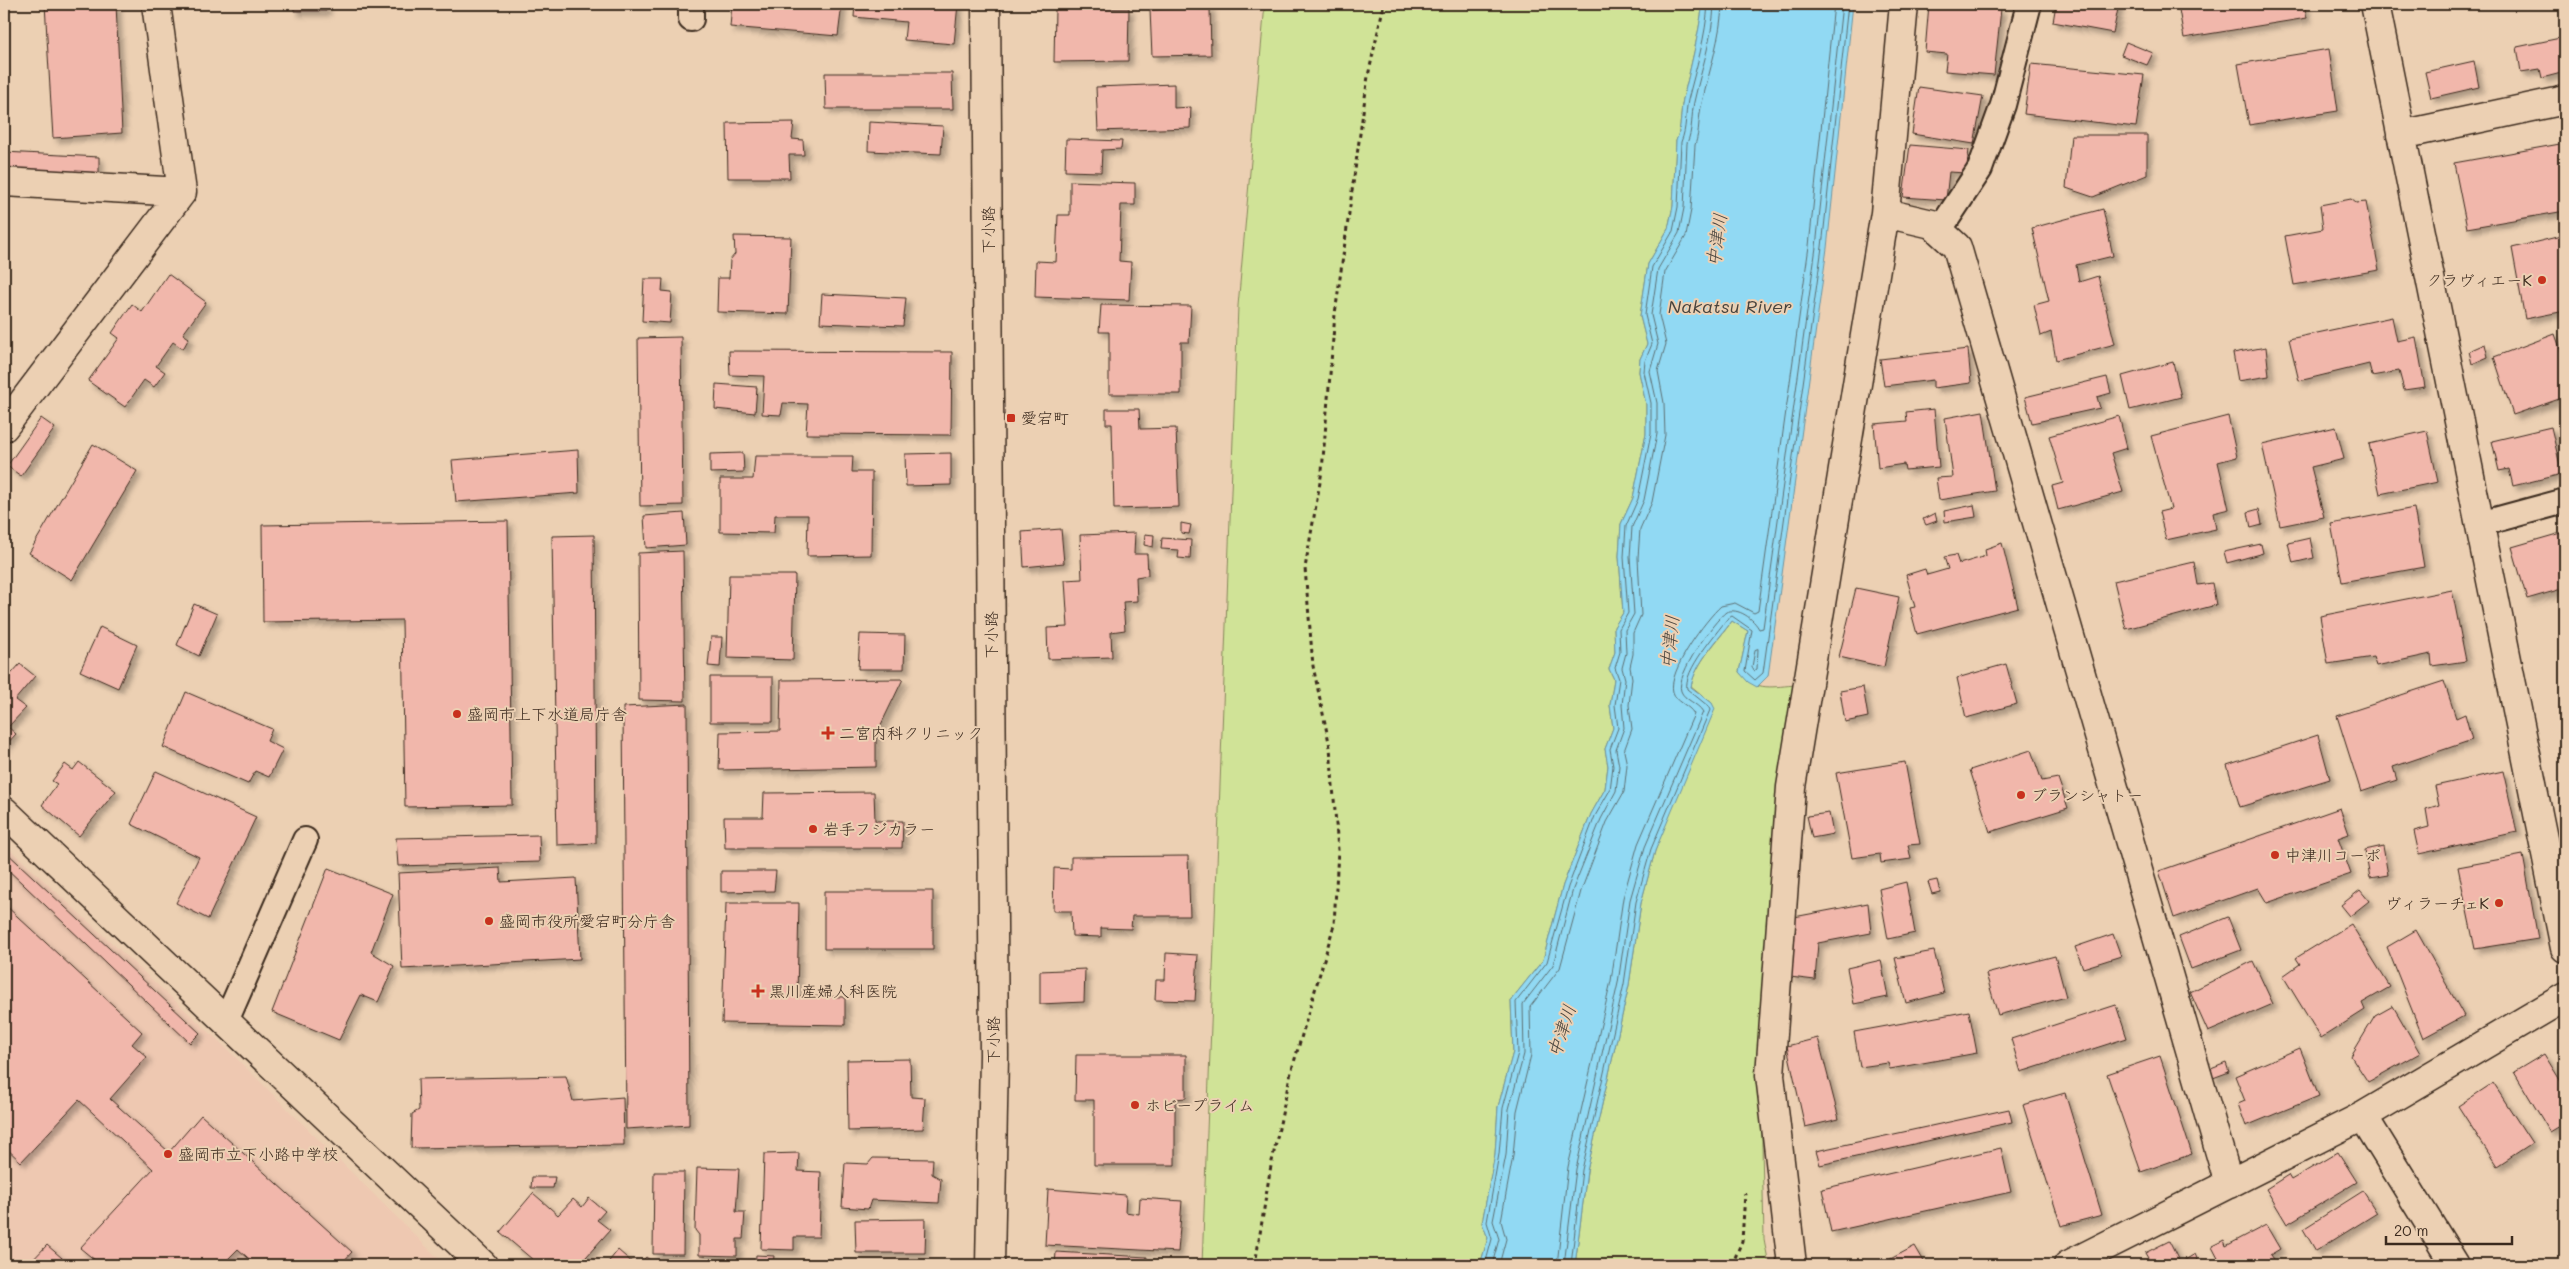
<svg xmlns="http://www.w3.org/2000/svg" width="2569" height="1269" font-family="Mali,'Klee One',sans-serif">
	<defs>
		<filter id="shadow"><feDropShadow dx="4.5" dy="4.5" stdDeviation="2.5" flood-color="#0004"/></filter>
	</defs>
	<rect width="100%" height="100%" fill="#ecd0b3"/>
	<filter id="ink" filterUnits="userSpaceOnUse"><feTurbulence type="fractalNoise" baseFrequency=".02" numOctaves="2"/><feDisplacementMap in="SourceGraphic" scale="10" xChannelSelector="R" yChannelSelector="G"/><feConvolveMatrix kernelMatrix="1 2 1 2 8 2 1 2 1" color-interpolation-filters="sRGB"/></filter>
	<g filter="url(#ink)">
		<path fill="#eec8b1" d="M4 844 220 1042 445 1265H4Z"/>
		<path fill="#d0e397" stroke="#86865a" d="M1265 4H1703C1698 36 1691 67 1683 99 1680 113 1682 127 1676 141L1673 206 1668 229 1648 264 1640 316 1647 344 1640 359 1639 372 1646 404V434L1633 498 1621 524 1619 556 1623 613 1614 627 1615 652 1609 669 1614 679 1610 705 1613 728 1605 749 1608 766 1605 789 1591 814 1563 885 1543 960 1511 1000 1513 1052 1498 1107 1495 1154 1482 1223 1488 1238 1480 1265H1202L1238 306Z
			M1732 621 1748 631 1739 672C1758 693 1772 686 1798 685L1770 883 1762 992V1144L1764 1239 1769 1265H1575L1587 1171 1629 985 1641 903 1655 851 1712 703 1691 686C1696 662 1718 641 1732 621Z"/>
		<path fill="#91d9f3" stroke="#6f939e" d="M1703 4H1853L1827 248 1768 676 1757 687 1748 682 1739 672 1748 631 1732 621C1718 640 1695 663 1691 687L1712 703 1715 709 1655 851 1641 903 1629 985 1587 1171 1575 1265H1480L1488 1238 1482 1223 1495 1154 1498 1107 1513 1052 1511 1000 1543 960 1563 885 1591 814 1605 789 1608 766 1605 749 1613 728 1610 705 1614 679 1609 669 1615 652 1614 627 1623 613 1619 556 1621 524 1633 498 1646 434V404L1639 372 1640 359 1647 344 1640 316 1648 264 1668 229 1673 206 1676 141C1682 127 1680 113 1683 99 1691 67 1698 36 1703 4Z"/>
		<g fill="none" stroke-linecap="round" stroke-linejoin="round">
			<path stroke="#5d7073" stroke-width="1" d="M1758 649 1757 669 1754 671 1752 667 1755 650Z
				M1485 1265 1492 1239 1487 1222 1499 1154 1503 1108 1518 1053 1516 1002 1547 962 1568 887 1595 816 1610 790 1613 766 1610 749 1618 728 1615 705 1619 679 1615 668 1620 652 1619 629 1628 613 1624 557 1626 526 1638 499 1651 434V403L1644 372 1645 361 1652 344 1645 315 1652 267 1673 231 1678 207 1681 142C1687 128 1685 114 1688 100 1696 68 1706 36 1708 4
				M1492 1265 1499 1239 1493 1221 1506 1155 1509 1109 1524 1054 1523 1004 1553 965 1573 889 1601 819 1616 791 1619 766 1616 750 1624 728 1622 705 1625 679 1622 668 1626 653 1625 630 1634 614 1630 557 1632 527 1644 500 1657 434V403L1650 371 1658 344 1651 315 1658 269 1679 233 1684 208 1687 143C1693 130 1691 116 1694 102 1701 70 1713 37 1714 4
				M1499 1265 1506 1239 1501 1221 1513 1156 1517 1111 1531 1055 1530 1007 1560 968 1581 891 1607 822 1624 792 1627 765 1624 751 1632 729 1629 705 1632 678 1630 667 1633 654V633L1641 615 1638 558 1640 529 1652 502 1665 435 1664 403 1658 371 1666 344 1659 315 1665 272 1686 236 1691 210 1695 145C1700 131 1698 117 1702 103 1709 71 1721 37 1722 4
				M1557 1265 1568 1167 1611 981 1623 898 1638 844 1694 714C1689 705 1676 702 1673 692 1667 672 1706 619 1721 606L1735 603 1754 613 1758 611 1809 246 1834 4
				M1564 1265 1576 1169 1618 983 1630 900 1645 847 1703 712C1698 703 1684 700 1681 691 1675 675 1714 621 1726 612 1738 607 1754 619 1759 629L1763 628 1816 247 1842 4
				M1571 1265 1582 1170 1624 984 1636 902 1651 849 1710 710 1708 706 1687 689C1683 671 1716 634 1727 619L1732 616 1752 630 1745 671 1755 680 1763 673 1822 247 1848 4"/>
		</g>
		<path fill="#f1b7ab" stroke="#3b2a1e" filter="url(#shadow)" d="M45 4H116L122 133 53 138Z
			M294 4H326V11H294Z
			M732 4H842L838 36 730 27Z
			M855 4H958L954 44 904 40 906 22 854 17Z
			M1929 4 2001 9 1994 75 1945 71 1947 54 1925 52Z
			M2056 4H2119L2113 33 2053 22Z
			M2178 4H2304L2307 18 2184 38Z
			M1210 7 1211 55 1152 56 1150 10Z
			M1129 8 1128 61 1054 62 1055 9Z
			M2565 37V72L2542 78 2540 69 2521 72 2517 47Z
			M2126 42 2153 53 2147 65 2121 55Z
			M2329 49 2338 111 2249 125 2238 64Z
			M2474 61 2479 87 2431 98 2425 72Z
			M2031 64 2144 75 2136 127 2024 114Z
			M825 73H952L953 109H826Z
			M1174 84V108L1191 107 1190 128 1098 131 1096 87Z
			M1919 87 1983 96 1974 144 1912 134Z
			M794 122 792 139 803 140 804 155H789L790 178H728L727 123Z
			M869 122 943 126 941 154 868 151Z
			M2071 135H2147V175L2093 197 2066 188Z
			M1066 139 1122 141 1121 149 1102 150 1101 172 1065 171Z
			M2560 144 2565 174V211L2467 228 2454 163Z
			M1910 145 1969 150 1966 173 1949 172 1946 200 1903 197Z
			M4 152 99 157V173L4 168Z
			M1070 181 1135 183V205H1121L1119 261 1131 262 1129 300 1035 297 1036 261 1056 262 1058 215H1070Z
			M2351 199 2356 203 2366 202 2379 270 2294 285 2285 236 2323 229 2320 205Z
			M2103 209 2113 256 2076 265 2079 282 2098 276 2115 344 2056 360 2051 332 2041 336 2034 305 2049 301 2032 228Z
			M2565 235V311L2525 319 2512 248Z
			M734 236 791 237 788 314 717 312 718 278H729L730 260 735 254Z
			M168 274 206 302 183 334 189 338 183 349 173 342 156 366 165 372 154 387 144 380 125 407 88 381 119 338 112 333 132 304 142 312Z
			M644 279H663L662 291 672 292 670 323 642 321Z
			M822 294 906 298 903 326 820 323Z
			M1101 305 1191 306 1189 342H1181V394H1109V332H1099Z
			M2392 317 2397 341 2416 337 2425 387 2404 390 2399 371 2372 376 2369 364 2299 381 2289 339Z
			M2555 334 2565 362V397L2513 415 2494 357Z
			M681 337 683 505 640 506 638 338Z
			M2485 344 2488 357 2472 364 2469 351Z
			M2266 347 2269 376 2238 381 2233 353Z
			M1968 349 1971 383 1933 388V380L1884 386 1880 359Z
			M729 351 952 352 951 435 806 434 808 404 783 403 781 415 762 414 764 376 730 375Z
			M2173 362 2181 397 2130 410 2122 376Z
			M2107 377 2111 393 2097 397 2100 408 2032 423 2025 397Z
			M716 384 757 387 755 413 715 409Z
			M1106 409H1139L1140 429 1176 428 1179 507 1114 509 1112 424H1106Z
			M1934 409 1939 467 1905 470 1904 464 1878 468 1874 424 1907 421 1906 412Z
			M1983 411 1995 491 1939 500 1936 478 1953 477 1945 418Z
			M2119 416 2127 448 2111 453 2123 492 2058 510 2052 486 2063 483 2049 436Z
			M2228 416 2237 457 2218 462 2229 509 2213 513 2216 529 2166 540 2159 512 2171 509 2151 436Z
			M41 418 55 428 21 476 7 466Z
			M2336 427 2344 459 2311 467 2324 517 2280 526 2262 444Z
			M2551 427 2562 474 2513 486 2509 469 2499 471 2492 441Z
			M2427 431 2438 482 2380 494 2369 444Z
			M93 444 137 471 72 580 29 553Z
			M578 450 579 493 456 502 452 460Z
			M743 453 744 472 710 473V454Z
			M951 453V485L906 486 905 454Z
			M755 456H853L852 472H872L871 555 807 556 808 515H775L774 533 720 532V479H753Z
			M1974 505 1976 517 1945 522 1944 511Z
			M2414 508 2424 567 2342 582 2331 524Z
			M2259 509 2262 525 2251 528 2248 512Z
			M684 513 686 545 646 548 644 516Z
			M1935 513 1937 521 1926 525 1923 519Z
			M508 521 512 805 405 807 402 620 263 622 262 525Z
			M1181 523 1191 525 1189 534 1181 533Z
			M1061 529 1064 563 1024 567 1022 532Z
			M2564 532 2565 588 2527 599 2512 547Z
			M1135 533 1134 554H1147L1148 575 1136 577 1137 601 1123 602 1125 630 1111 632 1112 657 1048 659 1047 628 1068 627 1065 580 1082 579 1080 535Z
			M1145 534 1154 535 1153 547 1144 545Z
			M594 535 596 843 557 845 552 536Z
			M1162 538 1191 540 1190 559 1178 558 1179 550 1161 549Z
			M2310 538 2314 558 2293 563 2288 543Z
			M2002 543 2018 607 1917 634 1910 608 1915 607 1906 575 1925 569 1927 575 1948 569 1944 557 1956 555 1959 564 1986 556 1985 549Z
			M2261 544 2263 553 2227 563 2224 552Z
			M683 551 685 701 639 700 638 553Z
			M2194 562 2198 585 2212 583 2216 605 2126 629 2114 581Z
			M729 575H795L793 660 727 658Z
			M1856 588 1899 597 1884 667 1839 657Z
			M2452 590 2466 661 2432 666 2431 654 2376 666 2373 657 2328 664 2320 616Z
			M194 604 217 614 199 656 177 645Z
			M100 627 137 645 118 688 80 671Z
			M860 634 905 635 904 669H858Z
			M711 637H722L720 667 708 666Z
			M20 664 35 676 15 700 26 708 8 727 16 734 4 747V682Z
			M2006 664 2017 704 1966 718 1957 678Z
			M710 677H773V722H710Z
			M903 679 876 735V767L719 770 720 732 780 731 781 680Z
			M2444 681 2456 718 2465 714 2472 740 2393 767 2397 780 2361 792 2337 716Z
			M1863 687 1868 717 1845 722 1840 691Z
			M186 692 272 729 267 741 283 749 269 777 255 771 248 784 163 747Z
			M687 704 689 1125 626 1129 623 707Z
			M2318 735 2330 779 2240 807 2227 765Z
			M2031 750 2042 781 2058 778 2068 808 1990 832 1970 770Z
			M79 762 116 791 79 836 42 805 57 784 52 781 65 764 73 770Z
			M1905 762 1920 844 1908 845 1911 859 1881 863 1880 854 1852 858 1836 773Z
			M156 771 256 817 208 919 176 903 199 857 131 824Z
			M2503 771 2517 832 2419 854 2414 831 2429 827 2426 809 2439 805 2435 786Z
			M874 792 875 821H903L902 848H725L724 817H763L764 793Z
			M2340 808 2349 834 2338 838 2351 874 2267 903 2258 888 2174 918 2159 871Z
			M1829 813 1833 834 1812 838 1807 816Z
			M539 835 540 862 398 866 396 838Z
			M2383 846 2388 875 2370 878 2365 850Z
			M4 850 200 1033 190 1043 4 866Z
			M2523 855 2538 939 2475 949 2458 867Z
			M1188 856 1190 916H1132L1131 929 1101 928V937L1072 936 1071 911H1053L1054 868 1071 869V857Z
			M328 868 393 894 371 952 394 966 378 1002 361 995 339 1040 272 1012Z
			M500 868 501 882 576 878 580 959 402 969 398 873Z
			M721 871H776L774 891 721 892Z
			M1937 880 1940 892 1932 894 1928 882Z
			M1906 882 1915 933 1888 939 1879 889Z
			M2360 890 2369 901 2350 916 2341 905Z
			M824 891H933V949H824Z
			M726 903H799L797 996 845 997V1025L722 1023Z
			M1868 903 1871 933 1818 943 1815 980 1790 977 1794 917Z
			M4 904 142 1032 132 1044 147 1057 110 1099 169 1152 201 1115 352 1252 340 1265H256L238 1249 222 1265H101L80 1248 153 1169 79 1100 21 1162 4 1146Z
			M2228 917 2241 950 2191 969 2179 937Z
			M2351 924 2390 987 2362 1003 2365 1010 2321 1038 2283 976 2300 964 2296 958Z
			M2416 930 2464 1016 2423 1038 2387 947Z
			M2113 934 2121 956 2083 968 2075 947Z
			M1934 951 1944 993 1906 1003 1895 958Z
			M1166 953 1198 955 1195 1001 1155 1000 1156 980H1165Z
			M2055 956 2066 997 1998 1015 1986 974Z
			M1881 960 1888 997 1854 1004 1847 968Z
			M2253 961 2273 1004 2208 1032 2190 992Z
			M1085 969 1084 1002 1040 1004V971Z
			M2116 1005 2127 1038 2021 1072 2011 1039Z
			M2393 1006 2420 1053 2368 1082 2351 1056 2375 1016Z
			M1969 1011 1977 1053 1890 1069 1888 1063 1860 1067 1854 1032Z
			M1818 1038 1839 1119 1805 1127 1787 1046Z
			M2300 1048 2319 1096 2246 1126 2238 1104 2245 1101 2235 1076Z
			M2544 1054 2565 1088V1123L2550 1132 2514 1072Z
			M1076 1055H1186V1098L1175 1099V1165H1094V1100H1075Z
			M2160 1056 2192 1154 2141 1172 2107 1074Z
			M910 1059 911 1097 925 1098 923 1129 848 1131 847 1060Z
			M2226 1063 2229 1072 2213 1078 2211 1069Z
			M566 1076 573 1101 623 1097 624 1145 411 1148 412 1114 419 1110 418 1079Z
			M2493 1083 2532 1143 2497 1166 2458 1106Z
			M2065 1093 2102 1215 2061 1226 2023 1105Z
			M2009 1109 2012 1122 1820 1165 1816 1151Z
			M2001 1148 2011 1192 1831 1232 1822 1189Z
			M2338 1152 2357 1182 2287 1224 2266 1189 2288 1175 2291 1180Z
			M799 1153 798 1171 821 1172 819 1237H794V1250L761 1249 764 1154Z
			M873 1158 933 1159 932 1174 941 1179 939 1203 871 1200 868 1209 842 1207 845 1163 868 1164Z
			M697 1168 739 1169 736 1212H745L743 1239H737V1256L699 1255V1235L695 1230Z
			M654 1172H684L683 1254H653Z
			M532 1177H555L553 1188H531Z
			M1048 1189 1126 1195 1125 1212 1139 1214 1140 1198 1182 1201 1178 1252 1045 1245Z
			M2363 1191 2377 1213 2316 1251 2303 1229Z
			M533 1193 558 1215 573 1199 582 1207 589 1198 605 1211 597 1220 610 1230 579 1265H568L564 1261 560 1265H539L500 1232Z
			M926 1219 925 1253H856L855 1220Z
			M2266 1225 2280 1249 2270 1255 2277 1265H2222L2212 1246 2224 1240 2226 1246Z
			M2169 1241 2180 1263 2195 1254 2200 1265H2152L2145 1253Z
			M47 1245 62 1258 55 1265H28Z
			M1915 1246 1926 1265H1879Z
			M618 1250 635 1265H606Z
			M1056 1252 1147 1257 1146 1265H1055Z
			M756 1255 774 1256 773 1265H755Z
			M646 1257 656 1265H638Z"/>
		<g fill="none" stroke-linecap="round" stroke-linejoin="round">
			<g stroke="#3b2a1e" stroke-width="28">
				<path id="service" d="M691 19V4
					M1939 231 1980 169 2003 105 2029 4
					M2480 524 2565 501
					M226 1021 305 840"/>
			</g>
			<g stroke="#3b2a1e" stroke-width="31">
				<path id="minor" d="M986 4 994 1055 990 1265
					M2375 4 2565 948
					M2401 135 2565 100
					M4 182 182 192
					M1885 213 1932 224 1957 247 2229 1184
					M4 427 182 192 156 4
					M4 811 483 1265
					M2363 1116 2455 1265
					M1792 1265 1770 1075 1791 787 1885 213 1904 4
					M2068 1265 2363 1116 2565 997"/>
			</g>
			<path stroke="#3b2a1e" stroke-width="3" stroke-dasharray="4 4" stroke-linecap="butt" d="M1255 1265 1270 1171 1290 1076 1334 925 1338 850 1330 747 1313 666 1305 568 1322 471 1335 314 1368 76 1384 4
				M1732 1265 1742 1241 1745 1193"/>
			<use href="#service" stroke="#ecd0b3" stroke-width="24"/>
			<use href="#minor" stroke="#ecd0b3" stroke-width="28"/>
		</g>
	</g>
	<g fill="#c8321e" stroke="#ecd0b3" stroke-width="2">
		<circle cx="2542" cy="280" r="5"/>
		<rect x="1006" y="413" width="10" height="10" rx="2.5"/>
		<circle cx="457" cy="714" r="5"/>
		<path d="M825.5 725.5h5v5h5v5h-5v5h-5v-5h-5v-5h5z"/>
		<circle cx="2021" cy="795" r="5"/>
		<circle cx="813" cy="829" r="5"/>
		<circle cx="2275" cy="855" r="5"/>
		<circle cx="2499" cy="903" r="5"/>
		<circle cx="489" cy="921" r="5"/>
		<path d="M755.5 983.5h5v5h5v5h-5v5h-5v-5h-5v-5h5z"/>
		<circle cx="1135" cy="1105" r="5"/>
		<circle cx="168" cy="1154" r="5"/>
	</g>
	<g text-anchor="middle" stroke-width="4" stroke-linejoin="round" paint-order="stroke">
		<g font-size="16" fill="#3b2a1e" stroke="#ecd0b3">
			<text transform="translate(988 230) rotate(-90)" y="6">下小路</text>
			<text transform="translate(991 635) rotate(-90)" y="6">下小路</text>
			<text transform="translate(993 1040) rotate(-90)" y="6">下小路</text>
		</g>
		<g font-size="16" fill="#3b2a1e" stroke="#ecd0b3" text-anchor="start">
			<text x="2532" y="286" text-anchor="end">クラヴィエーK</text>
			<text x="1021" y="424">愛宕町</text>
			<text x="467" y="720">盛岡市上下水道局庁舎</text>
			<text x="839" y="739">二宮内科クリニック</text>
			<text x="2031" y="801">ブランシャトー</text>
			<text x="823" y="835">岩手フジカラー</text>
			<text x="2285" y="861">中津川コーポ</text>
			<text x="2489" y="909" text-anchor="end">ヴィラーチェK</text>
			<text x="499" y="927">盛岡市役所愛宕町分庁舎</text>
			<text x="769" y="997">黒川産婦人科医院</text>
			<text x="1145" y="1111">ホビープライム</text>
			<text x="178" y="1160">盛岡市立下小路中学校</text>
		</g>
		<g font-size="18" font-style="italic" fill="#48443e" stroke="#ecd0b3">
			<text transform="translate(1717 240) rotate(-82)" y="6">中津川</text>
			<text x="1730" y="313">Nakatsu River</text>
			<text transform="translate(1670 642) rotate(-84)" y="6">中津川</text>
			<text transform="translate(1562 1031) rotate(-72)" y="6">中津川</text>
		</g>
	</g>
	<rect width="2569" height="1269" fill="none" stroke="#ecd0b3" stroke-width="20"/>
	<rect x="10" y="10" width="2549" height="1249" fill="none" stroke="#3b2a1e" stroke-width="2" filter="url(#ink)"/>
	<path d="M2386 1236v8h126v-8" fill="none" stroke="#3b2a1e" stroke-width="2.5"/>
	<text x="2394" y="1236" font-size="15" fill="#3b2a1e" stroke="#ecd0b3" stroke-width="4" paint-order="stroke">20 m</text>
</svg>
